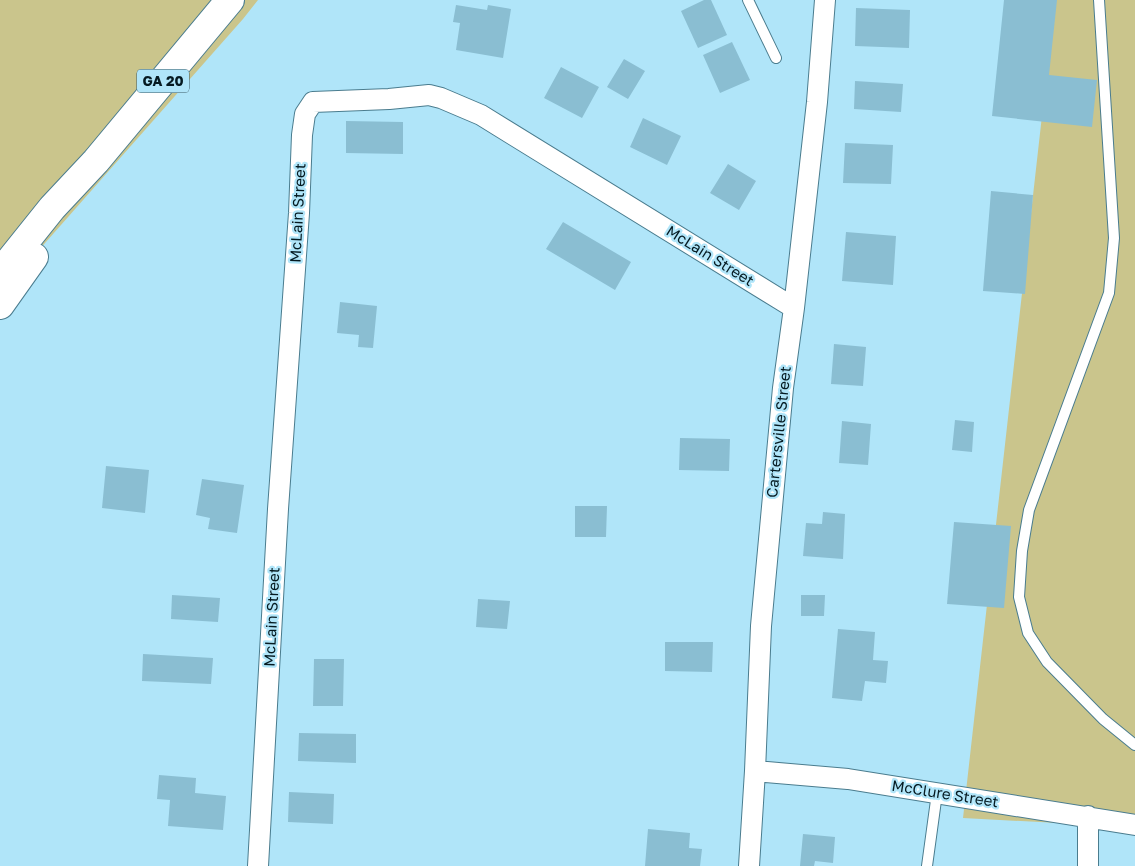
<svg xmlns="http://www.w3.org/2000/svg" width="1135" height="866" font-family="'Golos Text',sans-serif">
	<rect width="100%" height="100%" fill="#b0e5f9"/>
	<path fill="#cac58c" d="M0 0H258L243 19 0 294Z
		M1055 0H1135V827L963 818Z"/>
	<path fill="#8abed2" d="M704 0H711L727 35 698 48 681 11Z
		M1004 0H1057L1049 75 1097 80 1092 127 992 116Z
		M456 5 487 10 488 5 511 9 503 58 456 50 460 23 453 22Z
		M856 8 910 10 909 48 855 46Z
		M732 42 750 80 720 93 703 55Z
		M624 59 645 71 628 99 607 87Z
		M561 67 599 87 582 118 544 98Z
		M855 81 903 84 901 112 854 109Z
		M643 118 681 136 667 165 630 147Z
		M346 121 403 122V154L346 153Z
		M845 143 893 145 891 184 843 183Z
		M728 164 756 181 739 210 710 193Z
		M991 191 1033 195 1025 294 983 291Z
		M563 222 631 262 615 290 546 249Z
		M846 232 896 236 893 285 842 281Z
		M340 302 377 306 373 348 358 347 359 335 337 333Z
		M834 344 866 347 863 386 831 384Z
		M955 420 974 422 972 452 952 450Z
		M842 421 871 424 868 465 839 463Z
		M680 438 730 439 729 471 679 470Z
		M106 466 149 470 145 513 102 508Z
		M202 479 244 485 237 533 208 529 210 518 196 515Z
		M575 506H607L606 537H575Z
		M823 512 845 514 843 559 803 556 806 523 822 524Z
		M954 522 1011 526 1004 608 947 604Z
		M172 595 220 598 218 622 171 619Z
		M801 595H825L824 616H801Z
		M478 599 510 601 507 629 476 627Z
		M838 629 875 632 873 660 888 661 886 683 865 681 862 701 832 698Z
		M665 642H713L712 672 665 671Z
		M143 654 213 658 211 684 142 681Z
		M314 659H344L343 706H313Z
		M299 733 356 734V763L298 761Z
		M159 775 196 778 195 793 226 796 223 830 168 826 170 800 157 799Z
		M289 792 334 794 333 824 288 822Z
		M648 829 690 833 689 848 702 849 700 866H645Z
		M803 834 835 837 833 863 815 861 814 866H800Z"/>
	<g fill="none" stroke-linecap="round" stroke-linejoin="round">
		<g stroke="#4a7c8e" stroke-width="12">
			<path id="service" d="M748 0 776 58
				M1099 0 1114 238 1109 293 1029 510 1022 551 1019 597 1028 633 1047 662 1103 719 1135 745
				M927 866 937 793"/>
		</g>
		<g stroke="#4a7c8e" stroke-width="22">
			<path id="minor" d="M755 771 848 779 1135 825
				M258 866 278 509 299 213 302 135 305 114 313 102 389 99 429 95 441 98 481 115 794 308
				M749 866 755 771 761 626 783 388 794 308 817 102 825 0
				M1088 866V816"/>
		</g>
		<g stroke="#4a7c8e" stroke-width="30">
			<path id="motorway" d="M0 273 52 208 96 161 230 0
				M0 305 34 257"/>
		</g>
		<use href="#service" stroke="#fff" stroke-width="10"/>
		<use href="#minor" stroke="#fff" stroke-width="20"/>
		<use href="#motorway" stroke="#fff" stroke-width="28"/>
	</g>
	<g text-anchor="middle" stroke-width="4.5" stroke-linejoin="round" paint-order="stroke">
		<rect fill="#b0e5f9" stroke="#385762" stroke-width="1" x="137" y="69.5" width="52" height="23" rx="4"/>
		<g font-size="14" font-weight="bold" fill="#051a21">
			<text x="163" y="86">GA 20</text>
		</g>
		<g font-size="15" fill="#051a21" stroke="#b0e5f9">
			<text transform="translate(298 213) rotate(-87)" y="5">McLain Street</text>
			<text transform="translate(710 256) rotate(32)" y="5">McLain Street</text>
			<text transform="translate(779 432) rotate(-84)" y="5">Cartersville Street</text>
			<text transform="translate(272 617) rotate(-87)" y="5">McLain Street</text>
			<text transform="translate(945 794) rotate(9)" y="5">McClure Street</text>
		</g>
	</g>
</svg>
